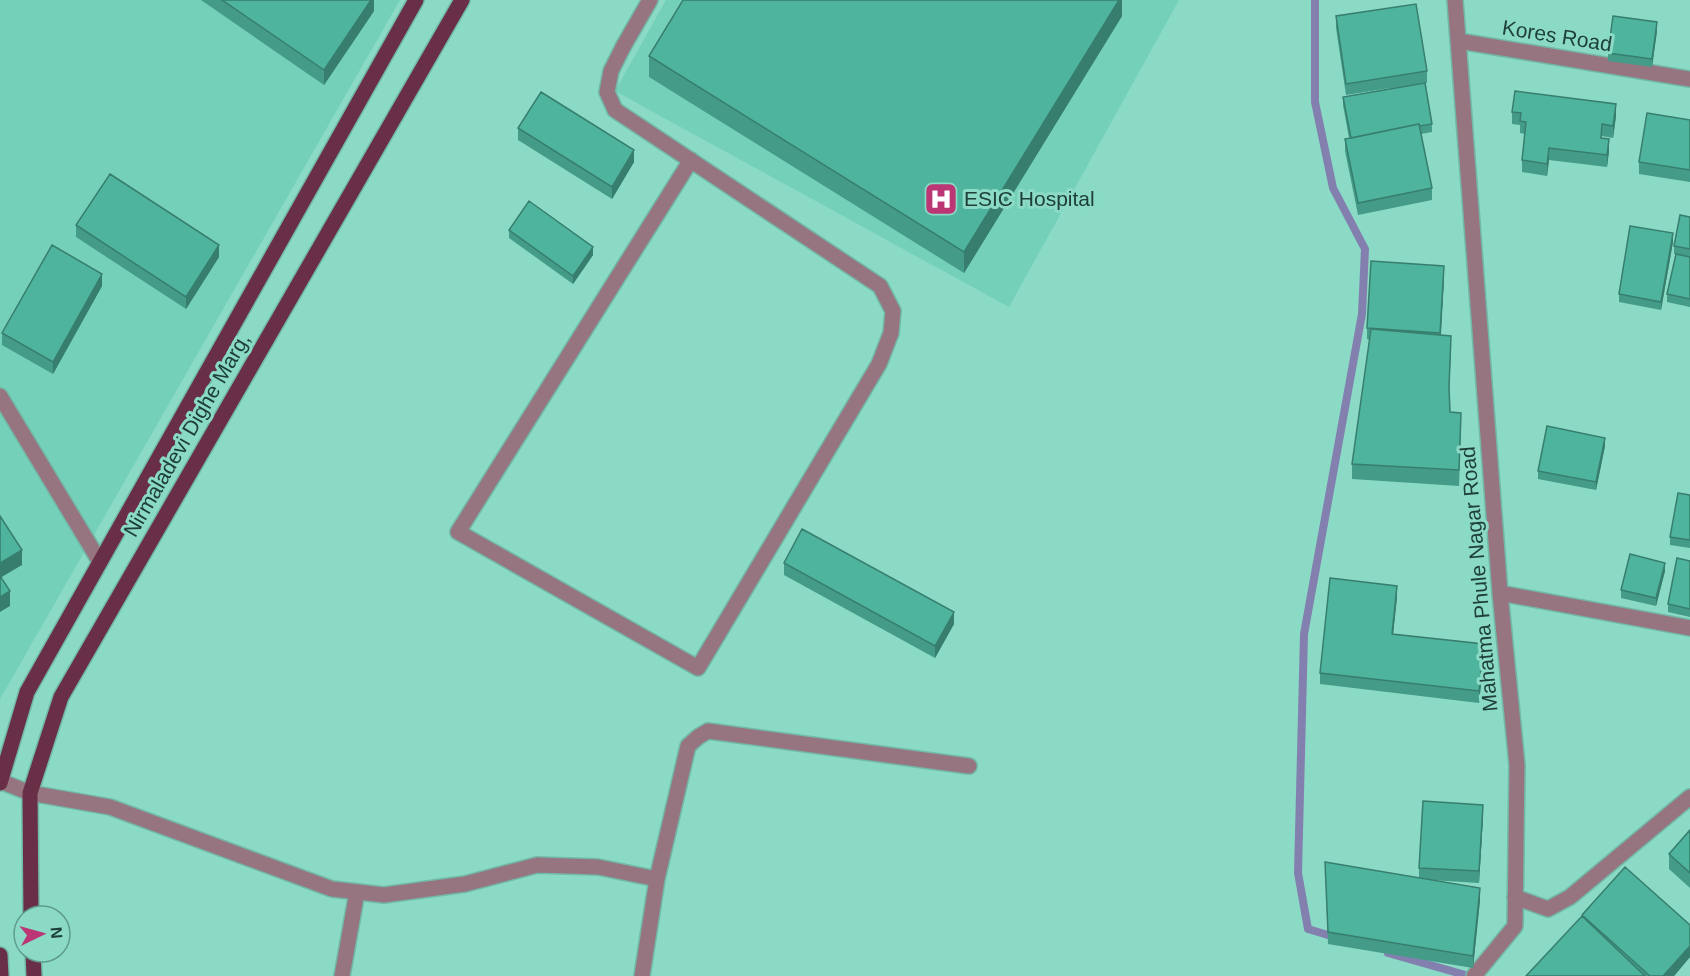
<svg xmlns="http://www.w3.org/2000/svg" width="1690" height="976" font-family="Helvetica,sans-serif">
	<rect width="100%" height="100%" fill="#8adac5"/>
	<path fill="#75d0b9" d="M0 0H400L0 699Z
		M666 0H1179L1009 307 615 91Z"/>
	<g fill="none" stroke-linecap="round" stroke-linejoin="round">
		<path stroke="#8380af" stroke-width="8" d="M1315 0V102L1333 188 1365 249 1362 314 1304 634 1298 873 1308 929 1338 938
			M1388 953 1469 976"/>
		<g stroke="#72b8a6" stroke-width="18">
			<path id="minor" d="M650 0 623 47 611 71 607 92 615 110 880 286 893 311 891 333 879 364 698 668 458 532 691 160
				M1455 0 1500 593 1517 765 1515 926 1474 976
				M1459 41 1690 79
				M0 396 100 562
				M1500 593 1690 628
				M0 781 30 793 110 807 332 889 384 895 465 884 537 865 598 867 657 879
				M1515 897 1548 909 1570 897 1690 797
				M342 976 357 892
				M642 976 657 879 688 746 698 737 708 731 969 766"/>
		</g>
		<g stroke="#72b8a6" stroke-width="18">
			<path id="major" d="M0 783 27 692 416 0
				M31 916 30 793 61 697 462 0
				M33 952 34 976
				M0 955 1 976"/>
		</g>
		<use href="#minor" stroke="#977580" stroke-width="15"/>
		<use href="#major" stroke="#682f47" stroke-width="15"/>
	</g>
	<path fill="#449b87" d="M201 0H374V11L324 85Z
		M1122 0V16L964 273 649 77V56Z
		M1336 16 1427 71V83H1425L1432 124V132L1421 134 1432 188V200L1358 215 1345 151V139L1349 138 1343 105V97L1397 87 1346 95 1336 28Z
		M1657 31 1652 67 1608 61V53Z
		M1512 112 1616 116 1613 138 1602 136V138L1609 151 1607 167 1549 160 1547 176 1522 172V160L1525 134 1520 133V125L1512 124Z
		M1690 120V182L1639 174V162Z
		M518 128 634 162 612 199 518 140Z
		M1690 217V307L1667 302V294L1676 254H1674V246Z
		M76 225 219 257 186 309 76 237Z
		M509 230 593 255 573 284 509 238Z
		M1673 242 1661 310 1619 302V294Z
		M1444 278 1441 335 1451 351 1449 394 1450 412 1461 428 1459 486 1352 479V464L1370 340 1367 339V328Z
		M102 286 53 374 2 345V333Z
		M1605 446 1596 490 1538 479V471Z
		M1690 495V548L1670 545V537Z
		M1690 561V617L1668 612V604Z
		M784 563 954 624 935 658 784 575Z
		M1665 571 1656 606 1621 598V590Z
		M1397 597 1393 634 1484 656 1479 703 1320 684V673Z
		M1483 817 1479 883 1431 880 1480 900 1473 968 1328 944 1325 862 1419 878V868Z
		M1690 830V888L1669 869V854Z
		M1582 915 1690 925V957L1674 976H1526L1582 916Z"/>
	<path fill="#377e6e" d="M371 0H374V11L324 85V70Z
		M1119 0H1122V16L964 273V252Z
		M1657 22V31L1652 67V59Z
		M1616 104V116L1613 138V126Z
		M1609 139V151L1607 167V155Z
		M1549 148V160L1547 176V164Z
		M634 150V162L612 199V187Z
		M1673 233V242L1661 310V302Z
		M219 245V257L186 309V297Z
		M593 247V255L573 284V276Z
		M1444 266V278L1440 345V333Z
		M102 274V286L53 374V362Z
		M1605 438V446L1596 490V482Z
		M22 550V565L0 578V563Z
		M1665 563V571L1656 606V598Z
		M1397 586V597L1392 645V634Z
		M10 591V606L0 612V597Z
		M954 612V624L935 658V646Z
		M1484 644V656L1479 703V691Z
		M1483 805V817L1479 883V871Z
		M1480 888V900L1473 968V956Z
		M1690 946V957L1674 976H1663Z"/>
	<path fill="#4fb49d" stroke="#377e6e" stroke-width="1.5" d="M222 0H371L324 70Z
		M683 0H1119L964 252 649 56Z
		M1416 4 1427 71 1346 84 1336 16Z
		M1613 16 1657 22 1652 59 1608 53Z
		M1425 83 1432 124 1420 126 1419 124 1351 138 1343 97Z
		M1515 91 1616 104 1613 126 1602 124 1601 138 1609 139 1607 155 1549 148 1547 164 1522 160 1526 122 1520 121 1521 113 1512 112Z
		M541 92 634 150 612 187 518 128Z
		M1647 113 1690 120V170L1639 162Z
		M1419 124 1432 188 1358 203 1345 139Z
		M110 174 219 245 186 297 76 225Z
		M529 201 593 247 573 276 509 230Z
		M1680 215 1690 217V249L1674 246Z
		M1630 226 1673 233 1661 302 1619 294Z
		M52 245 102 274 53 362 2 333Z
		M1676 254 1690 257V299L1667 294Z
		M1371 261 1444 266 1440 333 1367 328Z
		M1371 329 1451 336 1449 387 1450 412 1461 413 1459 470 1352 464Z
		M1547 426 1605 438 1596 482 1538 471Z
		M1678 493 1690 495V540L1670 537Z
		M0 516 22 550 0 563Z
		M802 529 954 612 935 646 784 563Z
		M1630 554 1665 563 1656 598 1621 590Z
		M1677 558 1690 561V609L1668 604Z
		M0 576 10 591 0 597Z
		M1330 578 1397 586 1392 634 1484 644 1479 691 1320 673Z
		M1423 801 1483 805 1479 871 1419 868Z
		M1690 830V873L1669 854Z
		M1325 862 1480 888 1473 956 1328 932Z
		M1625 867 1690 925V946L1663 976H1650L1582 915Z
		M1582 916 1645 976H1526Z"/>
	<defs>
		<g id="hospital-square" transform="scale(1.725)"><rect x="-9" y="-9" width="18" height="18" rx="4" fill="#bc3575" stroke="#8adac5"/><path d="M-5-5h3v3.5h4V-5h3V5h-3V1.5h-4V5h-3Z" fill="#fff"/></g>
	</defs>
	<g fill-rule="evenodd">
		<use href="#hospital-square" x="941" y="199"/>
	</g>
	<g text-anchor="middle" stroke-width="6" stroke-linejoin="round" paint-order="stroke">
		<g font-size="21" fill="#1f4038" stroke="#8adac5">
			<text transform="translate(1557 36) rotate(9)" y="7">Kores Road</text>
			<text transform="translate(187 435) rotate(-60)" y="7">Nirmaladevi Dighe Marg,</text>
			<text transform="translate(1479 579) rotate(-95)" y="7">Mahatma Phule Nagar Road</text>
		</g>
		<g font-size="21" fill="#1f4038" stroke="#8adac5" text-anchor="start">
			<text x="964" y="206">ESIC Hospital</text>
		</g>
	</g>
	<g transform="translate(42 934) rotate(85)"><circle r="28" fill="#8adac5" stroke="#5f9c8d" stroke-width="1.5"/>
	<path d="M0-4.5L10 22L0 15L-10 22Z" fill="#bc3575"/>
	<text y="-9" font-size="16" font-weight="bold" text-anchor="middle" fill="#1f4038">N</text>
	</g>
</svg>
